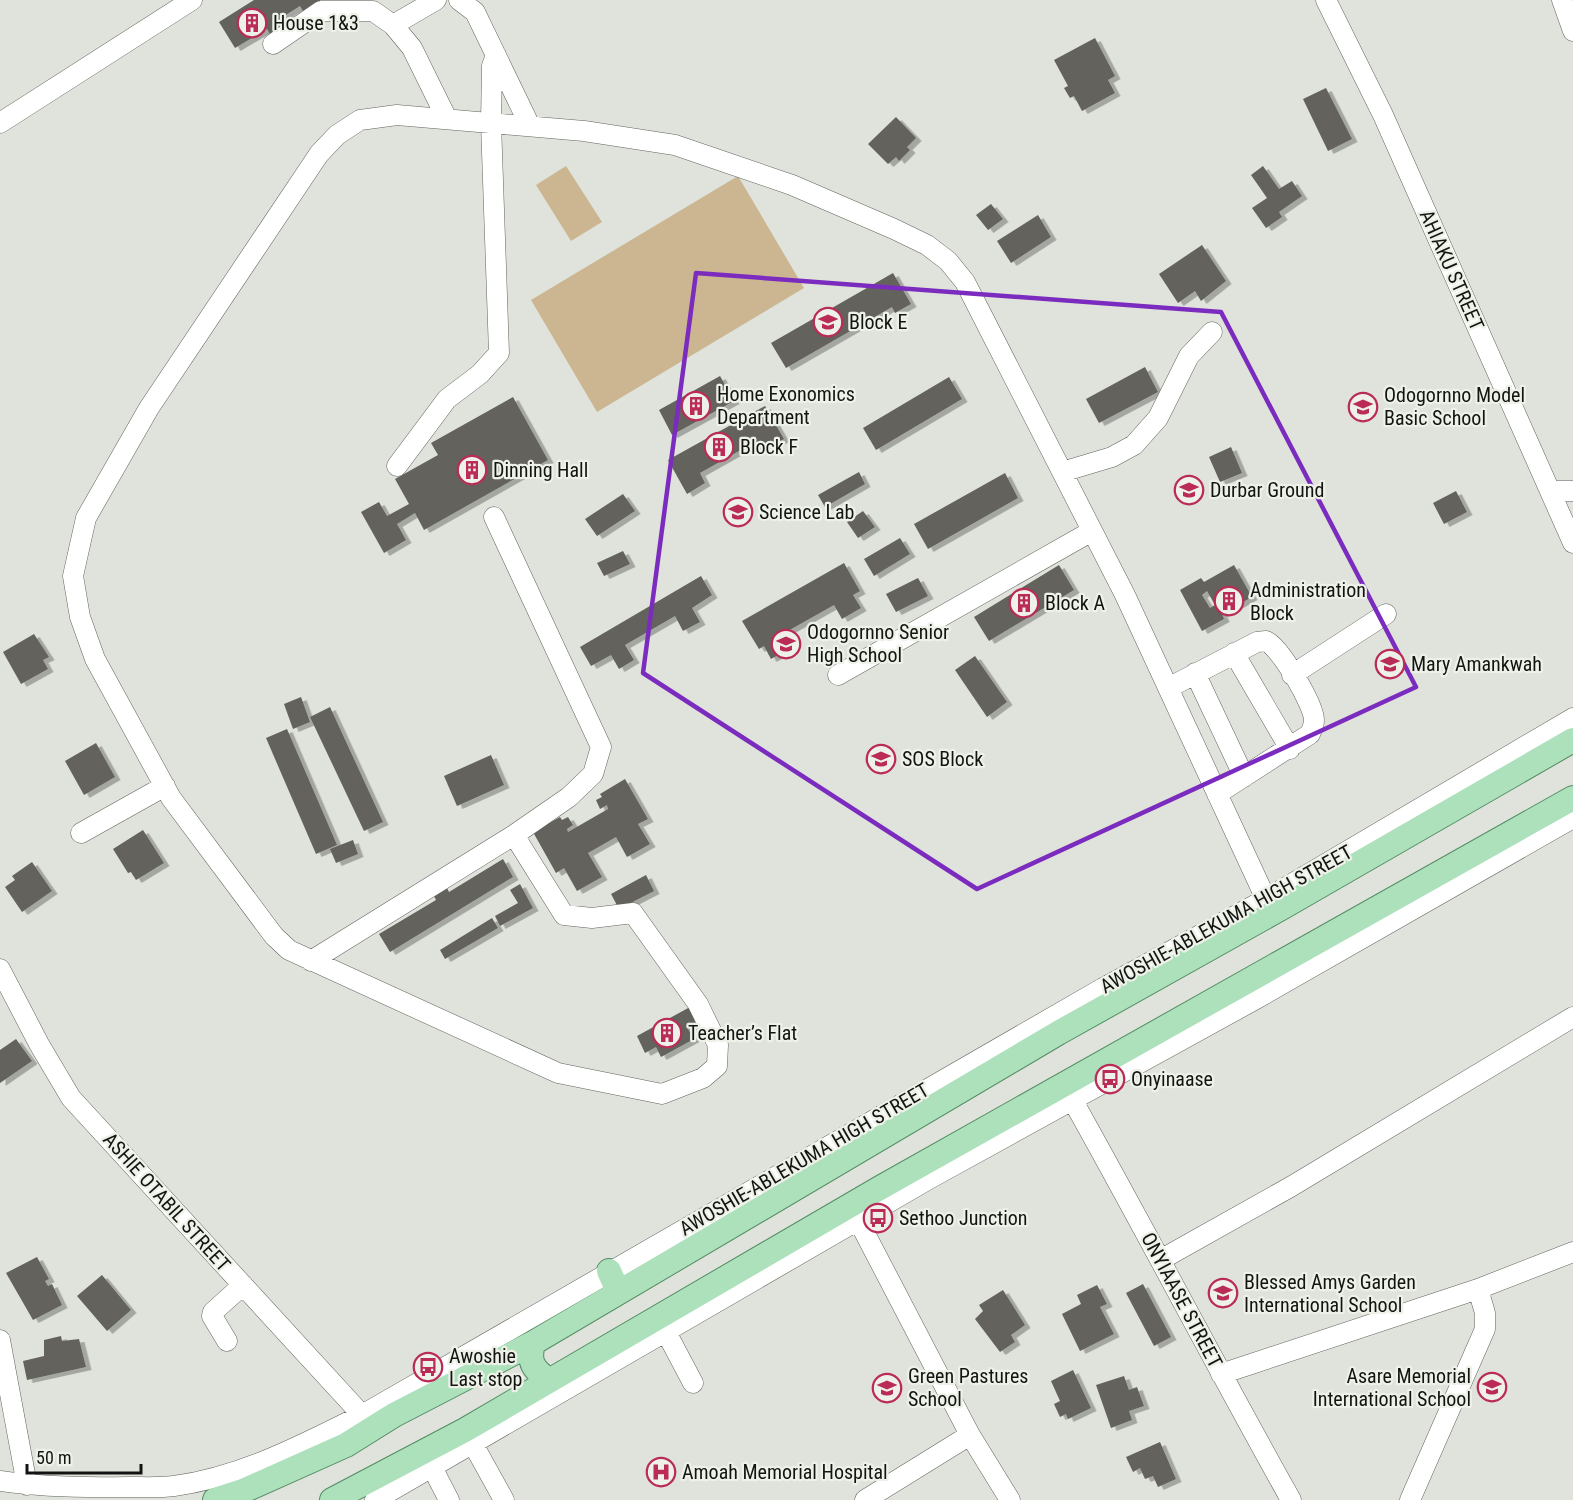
<svg xmlns="http://www.w3.org/2000/svg" width="1573" height="1500" font-family="'Roboto Condensed',sans-serif">
	<defs>
		<filter id="shadow"><feDropShadow dx="5.5" dy="3" stdDeviation="0" flood-color="#0004"/></filter>
	</defs>
	<rect width="100%" height="100%" fill="#dfe3db"/>
	<path fill="#ccb692" d="M566 166 602 222 571 241 536 185Z
		M738 176 804 288 597 412 531 300Z"/>
	<path fill="#63625b" fill-rule="evenodd" filter="url(#shadow)" d="M254 0H320L321 3 304 13 300 6 281 18 286 24 270 34 267 29 235 48 219 22Z
		M1095 38 1115 76 1108 80 1115 93 1082 111 1074 96 1070 98 1064 88 1068 86 1054 60Z
		M1326 88 1352 139 1328 151 1303 99Z
		M896 117 916 138 907 147 910 150 899 161 896 157 888 164 868 144Z
		M1263 166 1279 189 1292 181 1302 196 1279 212 1282 217 1266 228 1252 208 1267 198 1251 175Z
		M991 204 1003 219 988 230 976 215Z
		M1038 215 1051 237 1011 263 997 241Z
		M1202 245 1226 281 1201 301 1195 291 1178 303 1159 274Z
		M893 273 911 304 895 313 892 307 786 368 771 343Z
		M1145 367 1158 392 1099 423 1086 399Z
		M720 376 734 401 672 435 659 410Z
		M949 377 962 399 876 450 863 428Z
		M513 397 548 460 424 530 415 513 397 524 406 540 384 553 361 512 379 502 387 516 409 504 395 479 438 455 431 443Z
		M765 406 784 439 761 452 755 442 700 473 705 483 687 494 668 460Z
		M1231 447 1242 473 1220 482 1209 457Z
		M859 472 865 484 825 507 818 495Z
		M1005 473 1018 498 928 549 914 524Z
		M1456 491 1467 512 1444 524 1433 503Z
		M623 494 635 511 597 536 585 519Z
		M863 511 875 527 858 538 847 522Z
		M900 538 910 554 874 576 864 559Z
		M623 551 630 564 604 576 597 563Z
		M844 563 860 591 853 595 861 608 842 619 834 605 779 636 787 650 771 659 764 646 759 649 742 621Z
		M1059 565 1074 590 989 641 974 617Z
		M1234 565 1252 597 1222 614 1224 619 1202 631 1180 590 1201 578 1204 582ZM1207 591 1215 605 1210 608 1202 595Z
		M701 576 712 595 692 608 700 622 683 631 675 616 625 645 634 660 619 669 611 655 591 666 580 647Z
		M918 578 928 596 896 612 886 594Z
		M34 634 49 657 43 660 48 669 21 684 3 652Z
		M975 656 1007 702 987 717 955 670Z
		M301 697 310 722 293 729 284 704Z
		M330 707 383 822 364 831 310 717Z
		M287 729 337 845 316 854 266 738Z
		M96 743 115 777 84 795 65 761Z
		M491 755 504 785 457 806 444 776Z
		M625 779 648 819 638 824 650 844 627 857 616 837 588 853 602 877 577 891 564 868 556 873 533 832 560 817 562 820 568 817 573 825 567 829 568 832 608 809 607 805 600 809 596 800 602 797 600 794Z
		M143 830 164 863 136 880 131 872 128 873 113 849Z
		M353 840 358 854 336 863 330 849Z
		M503 859 513 877 390 952 379 934 436 900 434 896 447 888 449 892Z
		M32 862 52 891 22 912 5 887 15 880 12 876Z
		M646 875 654 891 619 909 611 894Z
		M520 884 533 908 500 926 495 916 518 903 510 890Z
		M492 918 498 928 445 959 440 950Z
		M690 1007 699 1023 688 1029 694 1039 661 1057 656 1047 645 1053 637 1036Z
		M16 1039 32 1061 0 1083V1050Z
		M37 1257 49 1279 45 1281 48 1286 52 1284 62 1305 33 1320 6 1273Z
		M102 1275 131 1310 107 1331 77 1296Z
		M1143 1284 1171 1337 1154 1346 1126 1293Z
		M1097 1285 1107 1304 1100 1307 1114 1334 1080 1351 1062 1314 1081 1304 1077 1295Z
		M1003 1290 1025 1325 1011 1335 1015 1342 1000 1352 975 1319 983 1311 979 1305Z
		M61 1336 62 1341 79 1339 86 1367 27 1380 23 1361 44 1356V1340Z
		M1073 1370 1091 1408 1068 1419 1066 1414 1060 1417 1054 1404 1060 1401 1051 1381Z
		M1124 1376 1129 1390 1137 1387 1144 1406 1129 1411 1132 1420 1111 1428 1096 1385Z
		M1160 1442 1176 1479 1158 1487 1153 1476 1145 1479 1140 1468 1133 1472 1126 1457Z"/>
	<g fill="none" stroke-linecap="round" stroke-linejoin="round">
		<g stroke="#61655d" stroke-width="21">
			<path id="minor" d="M459 0 475 12 530 126
				M1326 0 1383 115 1573 543
				M1562 0 1573 31
				M393 25 436 0
				M273 44 321 11H373L393 25 412 48 447 119
				M0 123 192 0
				M397 466 447 399 480 374 499 353 491 123 492 66 496 55
				M1062 472 1112 457 1134 445 1158 418 1189 356 1212 332
				M1550 491H1573
				M1234 653 1290 749
				M1195 673 1244 777
				M838 675 1092 531
				M1292 675 1386 614
				M1168 688 1257 642 1266 641C1280 647 1314 705 1314 720 1314 726 1312 729 1310 734L1217 794
				M81 833 165 786
				M514 835 564 915 592 918 633 913 698 1004 718 1045 717 1066 703 1078 662 1094 558 1073 289 950 274 936 171 798 95 659 80 617 73 576 86 518 149 408 319 154 337 135 360 120 397 115 584 131 675 145 792 185 894 229 927 245 948 261 965 282 1125 595 1266 899
				M311 961 514 835 569 797 593 774 601 747 494 517
				M0 969 39 1044 71 1098 362 1415
				M1073 1101C1147 1233 1217 1368 1291 1500
				M858 1220 970 1435 1010 1500
				M1162 1259 1292 1186 1573 1017
				M666 1332 693 1383
				M0 1340 27 1485
				M227 1341 212 1316 213 1312 243 1285
				M1221 1374 1478 1289 1573 1252
				M473 1444 504 1500
				M432 1467 449 1500
				M0 1481C42 1487 85 1488 128 1487 143 1487 159 1488 174 1486 241 1477 302 1445 362 1415L1103 988 1266 899 1573 718
				M375 1500 929 1179 1256 999 1573 818
				M865 1500 970 1435
				M1410 1500 1485 1329V1313L1478 1289"/>
		</g>
		<g stroke="#538c63" stroke-width="26">
			<path id="major" d="M609 1271 618 1291
				M533 1343C528 1362 533 1369 548 1380
				M215 1500 243 1491 346 1445 394 1415 533 1343 1058 1033 1283 907 1573 740
				M332 1500 465 1430 880 1188 1573 798"/>
		</g>
		<use href="#minor" stroke="#fff" stroke-width="20"/>
		<use href="#major" stroke="#ade1bb" stroke-width="24"/>
	</g>
	<path fill="none" stroke="#7b2cbf" stroke-width="4.5" stroke-linejoin="round" d="M696 273 1221 312 1416 687 977 889 643 673Z"/>
	<defs>
		<g id="building-ring" transform="scale(1.5)"><circle r="9.5" fill="#edf1e8" stroke="#ba2b58" stroke-width="1.5"/><path d="M-4-6H4V6H1V3H-1V6H-4ZM-2.5-4.3h1.7v1.8h-1.7ZM.8-4.3h1.7v1.8H.8ZM-2.5-1h1.7V.8h-1.7ZM.8-1h1.7V.8H.8Z" fill="#ba2b58"/></g>
		<g id="school-ring" transform="scale(1.5)"><circle r="9.5" fill="#edf1e8" stroke="#ba2b58" stroke-width="1.5"/><path d="M0-5L7-2L0 1L-7-2ZM-4 1L0 2.5L4 1V4Q0 6-4 4Z" fill="#ba2b58"/></g>
		<g id="bus-ring" transform="scale(1.5)"><circle r="9.5" fill="#edf1e8" stroke="#ba2b58" stroke-width="1.5"/><path d="M-5-6H5V4H4V6H2V4H-2V6H-4V4H-5ZM-3.5-4V0h7V-4ZM-3.5 1.2v1.5H-2V1.2ZM2 1.2v1.5H3.5V1.2Z" fill="#ba2b58"/></g>
		<g id="hospital-ring" transform="scale(1.5)"><circle r="9.5" fill="#edf1e8" stroke="#ba2b58" stroke-width="1.5"/><path d="M-5-5h3v3.5h4V-5h3V5h-3V1.5h-4V5h-3Z" fill="#ba2b58"/></g>
	</defs>
	<g fill-rule="evenodd">
		<use href="#building-ring" x="252" y="23"/>
		<use href="#school-ring" x="828" y="322"/>
		<use href="#building-ring" x="696" y="406"/>
		<use href="#school-ring" x="1363" y="407"/>
		<use href="#building-ring" x="719" y="447"/>
		<use href="#building-ring" x="472" y="470"/>
		<use href="#school-ring" x="1189" y="490"/>
		<use href="#school-ring" x="738" y="512"/>
		<use href="#building-ring" x="1229" y="601"/>
		<use href="#building-ring" x="1024" y="603"/>
		<use href="#school-ring" x="786" y="644"/>
		<use href="#school-ring" x="1390" y="664"/>
		<use href="#school-ring" x="881" y="759"/>
		<use href="#building-ring" x="667" y="1033"/>
		<use href="#bus-ring" x="1110" y="1079"/>
		<use href="#bus-ring" x="878" y="1218"/>
		<use href="#school-ring" x="1223" y="1293"/>
		<use href="#bus-ring" x="428" y="1367"/>
		<use href="#school-ring" x="1492" y="1387"/>
		<use href="#school-ring" x="887" y="1388"/>
		<use href="#hospital-ring" x="661" y="1472"/>
	</g>
	<g text-anchor="middle" stroke-width="4.5" stroke-linejoin="round" paint-order="stroke">
		<g font-size="20" fill="#131412" stroke="#edf1e8" text-anchor="start">
			<text x="273" y="30">House 1&amp;3</text>
			<text x="849" y="329">Block E</text>
			<text x="717" y="401">Home Exonomics<tspan x="717" dy="23">Department</tspan></text>
			<text x="1384" y="402">Odogornno Model<tspan x="1384" dy="23">Basic School</tspan></text>
			<text x="740" y="454">Block F</text>
			<text x="493" y="477">Dinning Hall</text>
			<text x="1210" y="497">Durbar Ground</text>
			<text x="759" y="519">Science Lab</text>
			<text x="1250" y="597">Administration<tspan x="1250" dy="23">Block</tspan></text>
			<text x="1045" y="610">Block A</text>
			<text x="807" y="639">Odogornno Senior<tspan x="807" dy="23">High School</tspan></text>
			<text x="1411" y="671">Mary Amankwah</text>
			<text x="902" y="766">SOS Block</text>
			<text x="688" y="1040">Teacher’s Flat</text>
			<text x="1131" y="1086">Onyinaase</text>
			<text x="899" y="1225">Sethoo Junction</text>
			<text x="1244" y="1289">Blessed Amys Garden<tspan x="1244" dy="23">International School</tspan></text>
			<text x="449" y="1363">Awoshie<tspan x="449" dy="23">Last stop</tspan></text>
			<text x="908" y="1383">Green Pastures<tspan x="908" dy="23">School</tspan></text>
			<text x="1471" y="1383" text-anchor="end">Asare Memorial<tspan x="1471" dy="23">International School</tspan></text>
			<text x="682" y="1479">Amoah Memorial Hospital</text>
		</g>
		<g font-size="20" fill="#131412" stroke="#edf1e8">
			<text transform="translate(1452 270) rotate(66)" y="7">AHIAKU STREET</text>
			<text transform="translate(1226 919) rotate(-29)" y="7">AWOSHIE-ABLEKUMA HIGH STREET</text>
			<text transform="translate(804 1159) rotate(-30)" y="7">AWOSHIE-ABLEKUMA HIGH STREET</text>
			<text transform="translate(167 1202) rotate(48)" y="7">ASHIE OTABIL STREET</text>
			<text transform="translate(1182 1300) rotate(62)" y="7">ONYIAASE STREET</text>
		</g>
	</g>
	<path d="M27 1464v9h114v-9" fill="none" stroke="#131412" stroke-width="3"/>
	<text x="36" y="1464" font-size="18" fill="#131412" stroke="#edf1e8" stroke-width="4.5" paint-order="stroke">50 m</text>
</svg>
